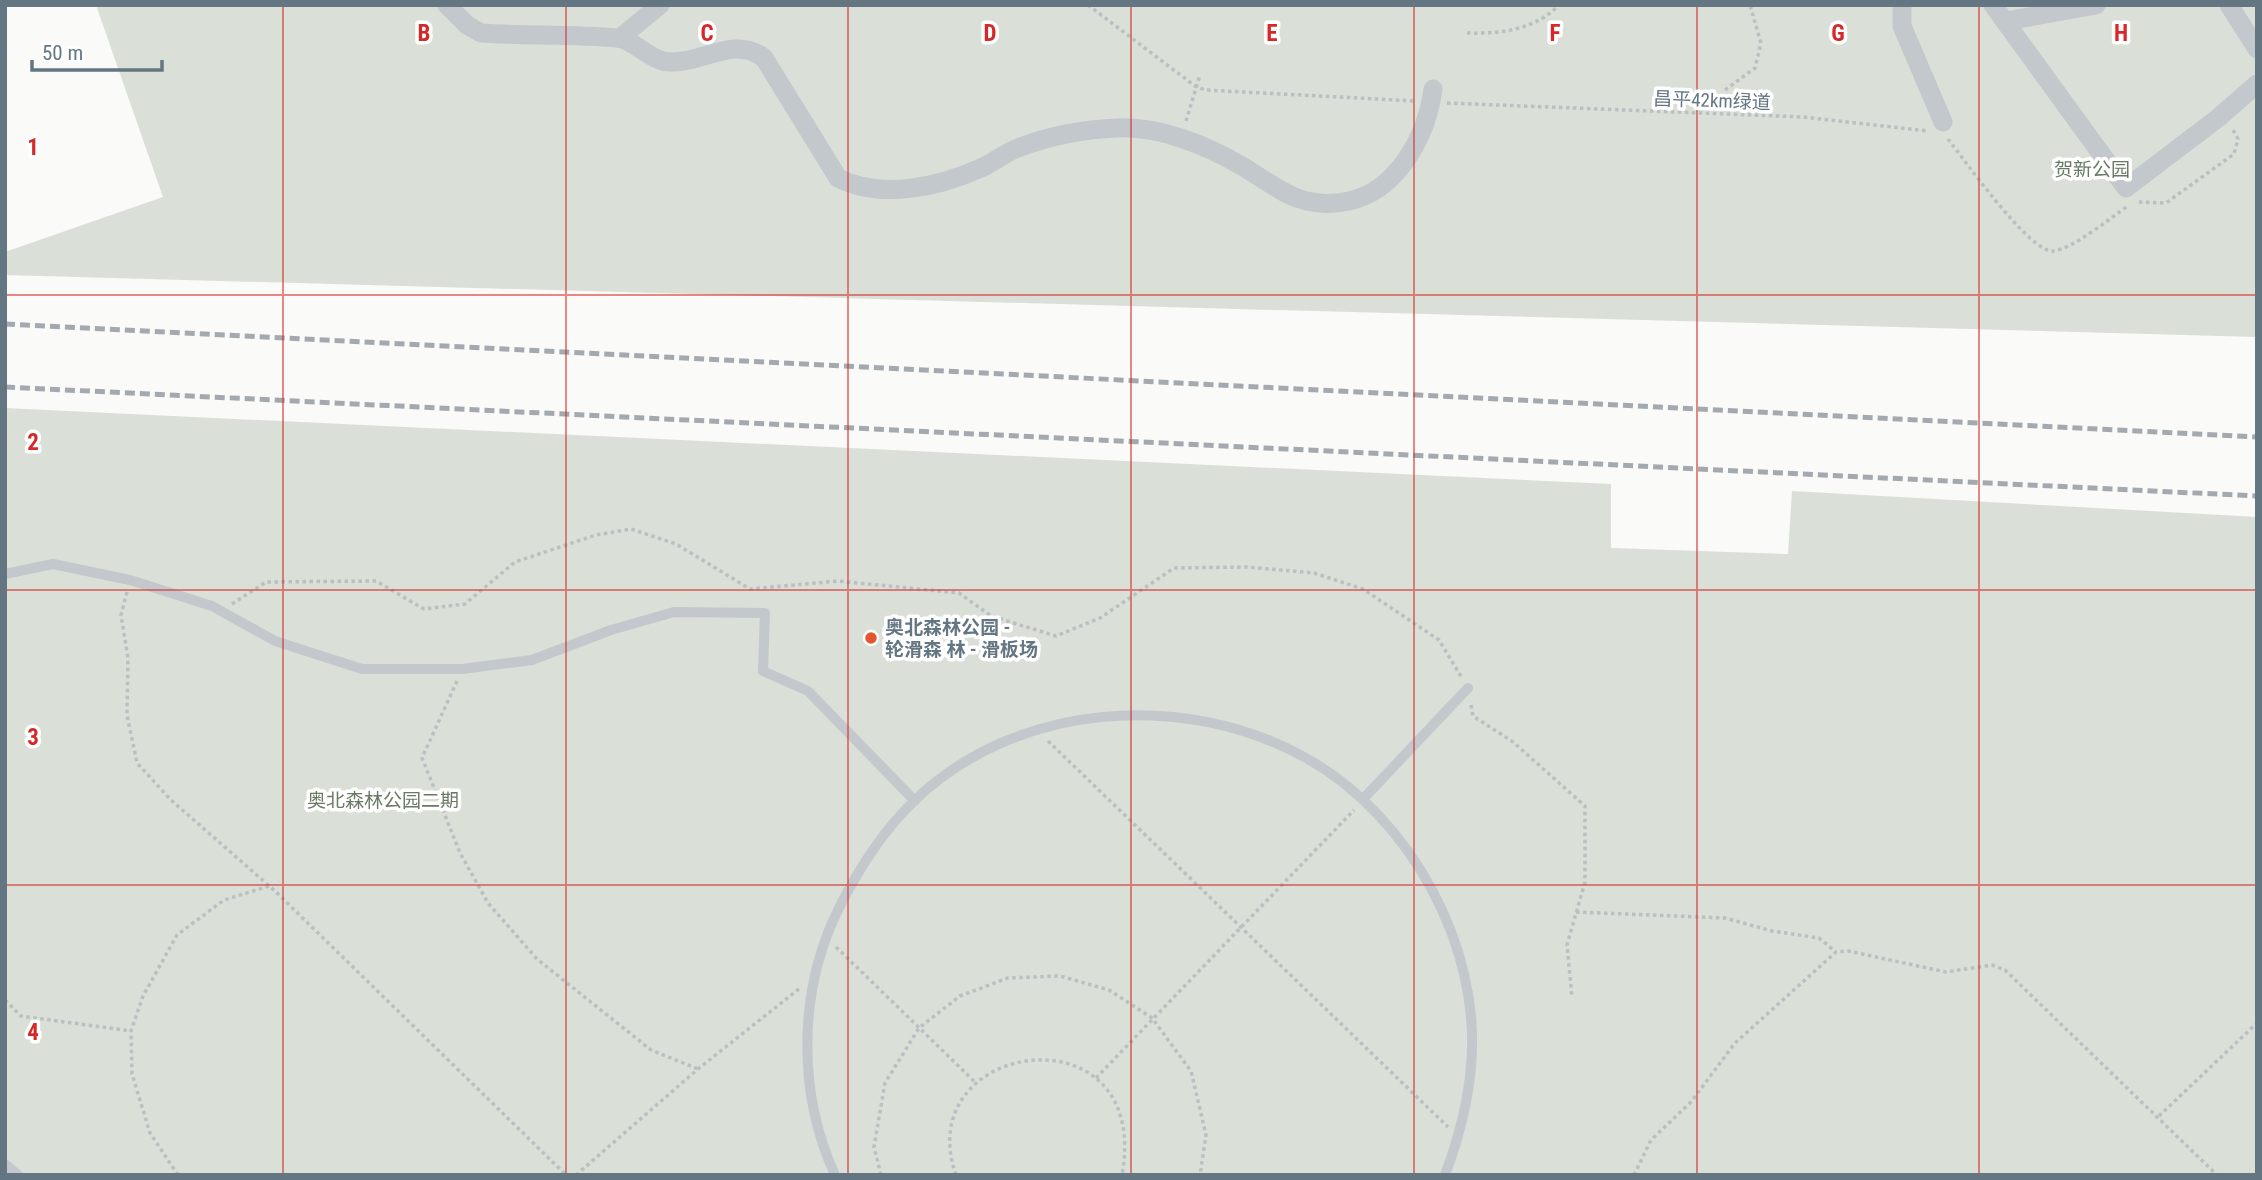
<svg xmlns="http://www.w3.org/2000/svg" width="2262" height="1180" font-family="'Roboto Condensed','Noto Sans SC',sans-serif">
	<rect width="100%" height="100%" fill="#fafaf8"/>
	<path fill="#dadfd7" d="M96 5H2257V337L5 275V252L163 197Z
		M5 408 1611 484V548L1788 554 1792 491 2257 517V1175H5Z"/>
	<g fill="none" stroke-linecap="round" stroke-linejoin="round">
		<path stroke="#bbbfc2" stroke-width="3.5" stroke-dasharray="3.5 3.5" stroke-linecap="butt" d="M1088 5 1195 86 1205 90 1415 101
			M1467 33C1500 34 1535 30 1559 5
			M1725 90 1755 68 1761 43 1750 5
			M1447 103 1803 117 1928 131
			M1186 121 1200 75
			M1948 139C1964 159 2031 255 2054 251 2074 248 2110 218 2128 206
			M2139 202 2166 203 2234 154 2238 139 2232 128
			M127 592 121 615 128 658 127 715 137 763 171 800 275 891 566 1175
			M232 604 266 582 376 581 424 609 465 604 515 562 596 535 631 529 676 544 750 589 838 581 959 593 991 616 1056 636 1100 618 1174 568 1247 567 1314 573 1363 589 1439 640 1462 678
			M457 681 422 758 460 853 488 903 537 959 651 1050 698 1069
			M1471 705 1473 716 1513 742 1585 806V882L1567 945 1572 997
			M1048 741 1448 1127
			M1576 912 1725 918 1772 931 1819 938 1836 952
			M836 947 976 1083
			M5 1000 21 1016 131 1031
			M1096 1078 1354 810
			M2159 1116 2257 1023
			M178 1175 150 1133 132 1074 131 1031 143 996 177 935 224 900 269 886
			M576 1175 698 1069 800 988
			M881 1175 874 1147 885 1083 919 1028 960 996 1008 978 1060 976 1109 990 1152 1018 1191 1071 1206 1135 1200 1175
			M956 1175C908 1039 1153 1005 1122 1175
			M1634 1175 1651 1140 1691 1102 1735 1043 1836 952 1848 951 1946 972 1992 965 2005 970 2217 1175"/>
		<path stroke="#c3c8cc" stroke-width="10" d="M5 574 53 564 130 580 212 606 275 641 362 669H462L532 660 611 630 674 612 765 613 763 671 808 691 915 801
			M1363 799 1468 688
			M5 1164 18 1175
			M835 1175C797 1092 798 990 839 908 859 868 882 832 914 801 1016 702 1185 690 1306 758 1410 816 1482 947 1471 1066 1468 1104 1458 1140 1445 1175"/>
		<path stroke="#c3c8cc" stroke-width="19" d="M447 5 467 25 481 33C526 36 572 34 617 38 636 40 650 62 671 62 703 63 735 35 764 58L838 178C881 200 939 187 981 168 994 162 1005 153 1018 148 1048 136 1085 129 1117 128 1159 126 1206 145 1242 166 1280 189 1301 211 1349 201 1399 190 1427 134 1433 89
			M1902 5V26L1943 122
			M1993 5 2126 188 2218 118 2257 84
			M2229 5 2257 49
			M2006 21 2096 5
			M620 38 660 5"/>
		<path stroke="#a2aab0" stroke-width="5" stroke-dasharray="10 5" stroke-linecap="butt" d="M5 324 2257 437
			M5 387 2257 496"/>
	</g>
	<path fill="none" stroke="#d62828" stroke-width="2" stroke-opacity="0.55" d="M283 5V1175M566 5V1175M848 5V1175M1131 5V1175M1414 5V1175M1697 5V1175M1979 5V1175M5 295H2257M5 590H2257M5 885H2257"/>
	<circle fill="#e4572e" stroke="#fff" stroke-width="2.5" cx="871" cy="638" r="7"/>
	<g text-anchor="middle" stroke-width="7" stroke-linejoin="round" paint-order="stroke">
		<g font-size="19" fill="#657683" stroke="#fff">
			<text transform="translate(1712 100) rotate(2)" y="7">昌平42km绿道</text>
		</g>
		<g font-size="19" fill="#687a64" stroke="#fff">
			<text x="2092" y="176">贺新公园</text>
			<text x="383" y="807">奥北森林公园二期</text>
		</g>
		<g font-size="19" font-weight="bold" fill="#657683" stroke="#fff" text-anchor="start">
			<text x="885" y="634">奥北森林公园 -<tspan x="885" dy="22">轮滑森 林 - 滑板场</tspan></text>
		</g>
	</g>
	<g font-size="23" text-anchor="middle" font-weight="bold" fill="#d62828" stroke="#fff" stroke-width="7" stroke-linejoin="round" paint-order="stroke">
		<text x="424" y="41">B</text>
		<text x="707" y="41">C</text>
		<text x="990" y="41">D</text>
		<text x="1272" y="41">E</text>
		<text x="1555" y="41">F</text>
		<text x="1838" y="41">G</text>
		<text x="2121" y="41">H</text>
		<text x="33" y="155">1</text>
		<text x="33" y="450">2</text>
		<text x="33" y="745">3</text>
		<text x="33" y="1040">4</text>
	</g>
	<rect width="2262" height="1180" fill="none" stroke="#657683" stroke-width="14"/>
	<path d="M32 60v10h130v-10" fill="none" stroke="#657683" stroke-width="3.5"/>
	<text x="42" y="60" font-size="21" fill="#657683" stroke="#ffffff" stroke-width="5" paint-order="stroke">50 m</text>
</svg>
